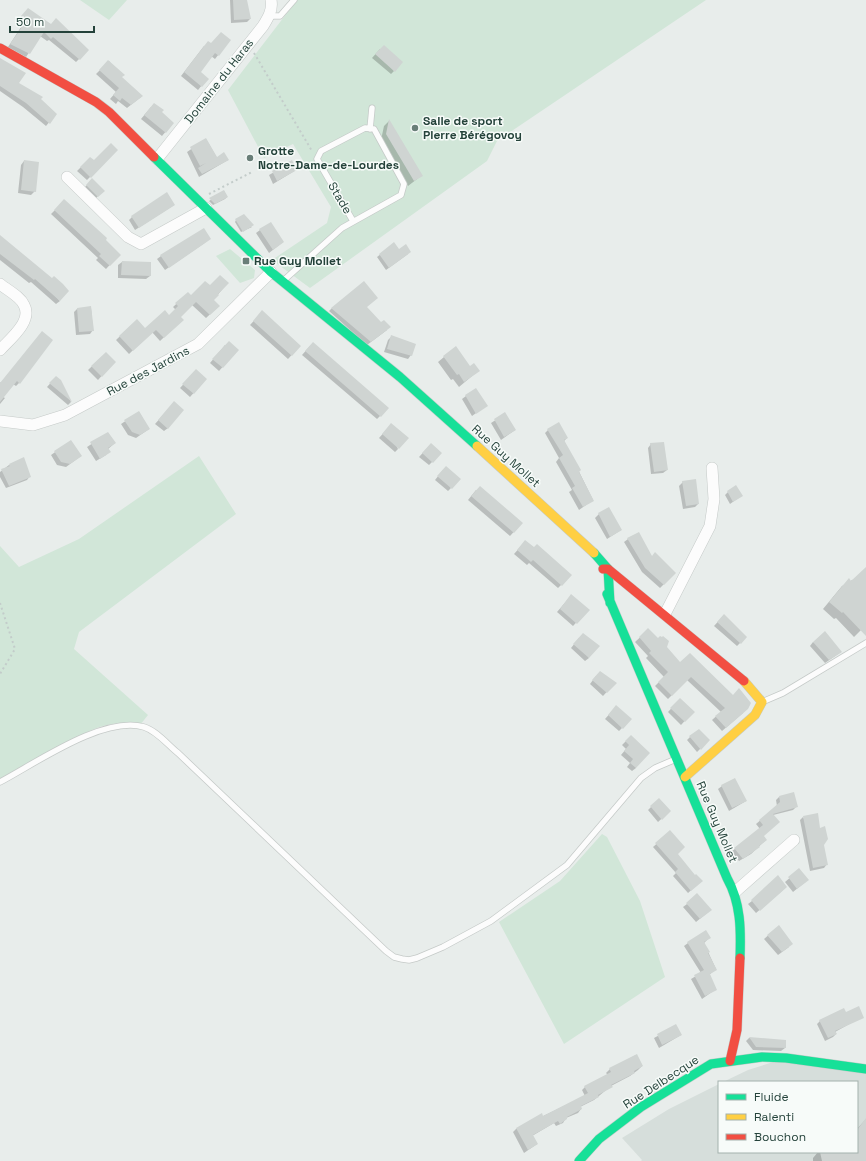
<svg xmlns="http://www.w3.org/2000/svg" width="866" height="1161" font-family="'Space Grotesk',sans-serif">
	<rect width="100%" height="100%" fill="#e8edeb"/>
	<path fill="#d6dedb" d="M786 1058 866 1069V1161H641L642 1160 622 1138 669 1109 719 1084V1152H857V1082H723L748 1070Z"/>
	<path fill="#d1e6d8" d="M80 0H127L109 20Z
		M297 0H706L497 141 487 161 310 288 272 260 327 223 331 207 293 144 264 158 228 90Z
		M230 249 255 270 254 278 240 283 216 256Z
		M199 456 236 514 79 632 74 649 148 715 140 725C105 718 88 732 60 747 40 758 20 768 0 779V546L19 567 79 539Z
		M602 834 607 837 640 901 665 977 564 1044 499 922 560 881Z"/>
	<path fill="#0003" d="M230 0H246L250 19 247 22 231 23Z
		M28 10 88 50 76 62 49 40 47 41 40 36 26 57 8 47 23 24 18 20Z
		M230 40 215 59 211 56 199 72 207 79 198 90 181 76 204 46Z
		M380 49 394 71 391 74 372 58Z
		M0 59 17 83 40 99 56 114 46 126 23 107 0 91Z
		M109 61 121 77 141 97 127 108 118 101 116 104 110 99 116 92 96 74Z
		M151 107 173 123 162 136 141 119Z
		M389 121 421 176 408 186 381 140 384 126Z
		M206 139 217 158 228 160 199 177 187 152Z
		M117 150 87 180 77 171 90 158 94 161Z
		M24 161 35 191 31 195 18 193 21 165Z
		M292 162 296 170 273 184 269 175Z
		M92 180 103 191 94 200 83 189Z
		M224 191 227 197 225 199 213 205 209 201Z
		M64 201 119 255 106 269 96 260 98 258 51 214Z
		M174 205 135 230 129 220 132 217Z
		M236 220 252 227 241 232 235 222Z
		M260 230 283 242 269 253 256 233Z
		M0 236 60 301 56 304 31 282 29 283 0 260Z
		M206 242 165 270 157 259 161 256Z
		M394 244 399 250 408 254 386 270 377 257Z
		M122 262 150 263V276L146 279 118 278V265Z
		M228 283 213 300 219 306 206 318 192 305 179 317 182 320 160 341 152 332 129 354 116 340 137 320 145 329 169 316 176 310 173 307 188 293 191 297 210 287Z
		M366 307 387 330 367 345 329 311 332 308Z
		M91 308 93 330 90 334 76 335 74 312 77 309Z
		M262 312 300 346 288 359 250 325Z
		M39 336 19 383 16 386 13 384 3 397 5 398 0 404V382L1 383Z
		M392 336 411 355 408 359 384 352 388 340Z
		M225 345 238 350 219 371 210 363Z
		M310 346 388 408 377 419 302 355Z
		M106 353 114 362 98 380 88 370Z
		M444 357 470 367 478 371 459 387 453 379 451 380 438 362Z
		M193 374 206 379 190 397 180 388Z
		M56 377 60 381 71 402 68 405 47 387Z
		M466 396 486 406 472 416 462 399Z
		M171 406 168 428 164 431 155 424Z
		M139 412 149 429 136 438 128 435 121 424Z
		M505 414 515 430 501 440 491 423Z
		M388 428 398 449 395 452 379 438Z
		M548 430 567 438 564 441 593 500 579 510 569 492 572 490 556 462 559 458 545 433Z
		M108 433 115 443 108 449 106 455 96 461 87 447Z
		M71 441 81 456 66 467 57 465 51 455Z
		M431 444 441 453 429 465 419 457Z
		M651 444 667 470 663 473 651 474 648 448Z
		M9 465 30 476 27 480 6 488 0 477V472Z
		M443 470 451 488 448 491 435 480Z
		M683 482 698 504 695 507 683 509 679 486Z
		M476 490 522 523 510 536 468 500Z
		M728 492 741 496 730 504 725 495Z
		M599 514 621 530 607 539 595 518Z
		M628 539 675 573 660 588 642 572 624 542Z
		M522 545 571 575 558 588 529 563 527 565 514 554Z
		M866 572V625L854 637 836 618 834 619 823 609 842 586Z
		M569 598 588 610 573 626 557 612Z
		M724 615 746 637 737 646 714 626Z
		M648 630 680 663 743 713 722 731 712 720 721 712 687 680 668 699 655 686 664 677 646 658 648 656 635 642Z
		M579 638 589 658 585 661 571 648Z
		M813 642 841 652 825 663 810 646Z
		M596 676 615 683 603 696 590 684Z
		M680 699 693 712 681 725 668 712Z
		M613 710 622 728 619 731 605 719Z
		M631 736 636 768 632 771 627 767 630 763 621 755 626 749 622 745Z
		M690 737 709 740 697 752 687 740Z
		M722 786 746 801 729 811 718 789Z
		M779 797 796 807 793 810 773 815 763 836 766 840 751 854 739 861 731 852 760 829 756 824 777 806 776 800Z
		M659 799 670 811 658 822 648 810Z
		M803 817 827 864 824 868 810 871 800 820Z
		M670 832 676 854 698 884 688 893 673 876 676 873 653 847Z
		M799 870 804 883 793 892 785 882Z
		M783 890 756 913 748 904 752 901Z
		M687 904 707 913 696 922 683 907Z
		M779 926 789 947 778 955 764 939Z
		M710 937 704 943 716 969 709 975 716 989 702 999 691 979 701 973 684 946 688 943Z
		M845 1013 862 1017 835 1032 836 1034 833 1037 825 1041 817 1024 820 1021Z
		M676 1026 681 1035 659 1048 654 1038Z
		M749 1038 785 1041V1048L781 1051 753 1050 746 1041Z
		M636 1055 642 1066 638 1070 630 1076 611 1086 594 1100 580 1107 581 1109 578 1113 566 1118 563 1123 556 1126 554 1123 532 1136 537 1144 524 1153 513 1132 516 1129 585 1096 582 1090 585 1087 608 1075 606 1073 610 1069Z
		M866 1119V1161H813V1158L818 1152H857V1129Z"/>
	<path fill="#cfd4d2" d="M233 0H247L251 19 234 20Z
		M28 8 51 24 56 18 89 50 80 60 53 37 51 39 44 32 30 54 10 44 24 24 25 21 21 16Z
		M221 32 231 40 219 56 215 53 201 72 209 79 202 87 184 72 208 41 211 43Z
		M384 45 403 62 395 72 375 54Z
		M0 58 26 73 19 83 43 97 41 99 57 114 50 124 26 103 0 86Z
		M108 60 125 75 122 77 143 96 131 105 122 98 120 101 113 95 119 88 99 70Z
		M154 103 164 110 162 112 174 123 166 133 144 115Z
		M389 119 423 176 414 181 386 134Z
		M206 138 217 157 224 152 229 160 202 174 198 168 206 163 200 166 190 147Z
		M111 143 118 150 91 178 80 167 90 157 94 160Z
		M24 160 39 162 36 192 21 190Z
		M292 160 297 170 277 181 272 171Z
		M92 178 105 191 98 197 86 185Z
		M224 190 228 197 215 204 209 198Z
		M167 192 175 205 139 228 131 216Z
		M64 199 107 238 106 240 121 255 110 266 99 256 101 254 54 210Z
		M244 214 254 225 243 232 235 219Z
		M271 222 284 242 273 250 259 229Z
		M204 228 211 239 169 268 160 255Z
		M0 235 52 278 54 276 63 284 69 291 60 301 35 279 34 280 0 254Z
		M394 242 399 249 406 244 411 252 389 268 379 254Z
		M122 261 151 262V276L121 275Z
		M220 275 229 283 218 294 219 295 214 300 220 306 210 315 196 302 181 317 184 320 164 338 156 330 133 351 119 336 137 319 145 328 165 310 169 315 178 306 175 303 188 292 191 295 205 281 210 285Z
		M364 281 378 298 367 307 381 322 384 320 391 327 371 342 331 308Z
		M91 306 94 331 79 332 77 308Z
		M262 310 301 346 292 356 253 321Z
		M42 331 53 340 20 384 17 381 0 402V383Z
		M391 335 416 344 412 356 387 349Z
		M229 341 239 350 223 368 212 359Z
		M313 342 389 408 381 417 305 351Z
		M456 346 470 366 474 363 480 371 464 382 459 374 457 375 443 356Z
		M106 352 116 362 102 377 91 366Z
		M196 369 207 379 194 394 182 384Z
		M56 376 61 380 72 402 49 383Z
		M476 388 488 406 476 414 465 395Z
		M174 401 184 410 168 429 158 420Z
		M139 411 150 429 140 435 132 432 124 420Z
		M505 412 516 430 504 437 494 419Z
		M559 422 568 438 564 440 581 470 579 472 594 501 583 507 572 488 575 486 559 458 563 455 547 429Z
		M391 423 409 438 399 449 382 434Z
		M108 432 116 443 108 448 111 452 100 459 90 442Z
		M71 440 82 456 70 464 61 462 54 451Z
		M664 442 668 470 654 472 650 443Z
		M431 443 442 453 433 463 422 453Z
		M24 457 31 477 9 486 1 469 10 466 9 464Z
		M446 466 461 479 452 489 437 476Z
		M696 479 699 504 686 506 682 481Z
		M736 485 743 496 733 502 727 491Z
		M480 486 523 523 514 533 471 496Z
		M609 507 622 530 610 537 598 513Z
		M639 532 652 556 655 552 676 573 664 585 645 568 627 538Z
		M525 540 534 547 537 544 572 575 562 586 533 560 531 562 517 550Z
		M866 567V636L843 612 842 613 829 602 849 578 851 581Z
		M571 594 590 610 577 624 560 609Z
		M724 614 747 637 741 644 717 622Z
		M648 628 658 638 660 636 662 637 663 636 669 641 667 647 680 662 690 653 733 695 739 688 751 703 748 709 726 728 715 716 725 708 691 677 672 696 658 682 668 672 649 653 651 651 639 637Z
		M825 631 842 652 829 660 813 642Z
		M583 633 600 646 589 658 573 644Z
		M600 671 617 683 607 693 592 680Z
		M680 698 695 712 685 722 670 708Z
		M616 705 632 719 623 729 608 715Z
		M699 729 710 740 701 750 689 736Z
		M631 735 650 753 636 768 630 763 633 759 624 751 629 745 625 741Z
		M735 778 747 801 732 808 721 785Z
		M794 792 798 807 773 814 780 822 764 836 767 840 759 846 760 847 743 859 734 848 763 825 759 820 780 802 779 796Z
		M659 798 671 811 662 820 650 806Z
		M818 813 820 828 825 826 828 839 824 845 828 865 813 868 803 816Z
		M670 830 685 847 678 854 695 875 696 874 703 881 691 891 675 872 678 869 655 843Z
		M799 868 809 880 797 889 788 877Z
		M778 875 787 887 760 911 751 900Z
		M697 893 712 910 700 919 686 903Z
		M779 925 793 944 782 952 767 935Z
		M706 930 711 938 704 942 710 952 708 953 717 970 710 974 717 990 705 996 694 975 704 970 687 942Z
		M859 1006 864 1018 835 1031 837 1034 828 1038 819 1020 844 1008 846 1012Z
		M676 1024 682 1035 662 1045 657 1034Z
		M749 1037 786 1040V1048L756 1047Z
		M637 1054 643 1066 634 1071 635 1073 611 1085 613 1087 598 1095 599 1097 581 1106 582 1109 567 1117V1119L560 1124 558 1121 533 1135 538 1144 528 1150 516 1128 542 1113 543 1116 588 1093 584 1086 611 1072 609 1068Z
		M866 1118V1161H822L820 1152H857V1130Z"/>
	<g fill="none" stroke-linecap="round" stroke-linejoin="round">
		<g stroke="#c5cac8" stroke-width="7">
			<path id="lane" d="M269 16H280L294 0
				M370 129 372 108
				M283 281 342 228 401 195 404 184 374 129 365 128 321 151 317 159 353 221
				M762 702 783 693 866 643
				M0 782C36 763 104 715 144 727 157 731 168 745 178 753L386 951 394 957 402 959 409 960 417 958 443 947 491 921 567 865 641 778 655 768 676 759"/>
		</g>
		<g stroke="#c5cac8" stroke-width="12">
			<path id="street" d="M157 159 263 26C268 18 273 10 271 0
				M67 177 128 237 141 244 206 208
				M0 284C7 290 20 296 24 305 33 321 10 339 0 350
				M0 421 33 425 65 415 198 344 271 272
				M665 614 710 526 714 499 712 468
				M735 892 794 840"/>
		</g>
		<g stroke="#c3cbc8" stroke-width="10">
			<path id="fast" d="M154 157 271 272 400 377 477 446
				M594 553 608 569 610 603
				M607 594 727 878C741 903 741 930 740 958
				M579 1161 599 1139 641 1107 711 1064 762 1057 786 1058 866 1069"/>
		</g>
		<g stroke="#c3cbc8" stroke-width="10">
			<path id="slow" d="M477 446 594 553
				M685 777 755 715 762 702 744 681"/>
		</g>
		<g stroke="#c3cbc8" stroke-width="10">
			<path id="jam" d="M0 48 96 102 109 112 154 157
				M603 569H608L744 681
				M730 1061 737 1030 740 958"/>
		</g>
		<path stroke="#c3ccca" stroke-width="2" stroke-dasharray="2 3" stroke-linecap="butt" d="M254 53 312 151
			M209 194 252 172
			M0 603 15 649 0 674"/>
		<use href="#lane" stroke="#fcfcfc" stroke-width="5.5"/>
		<use href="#street" stroke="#fcfcfc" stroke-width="11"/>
		<use href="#fast" stroke="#16e098" stroke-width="9"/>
		<use href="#slow" stroke="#ffcf43" stroke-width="9"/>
		<use href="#jam" stroke="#f24e42" stroke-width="9"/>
	</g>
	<g fill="#697e78" stroke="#f7fbf9" stroke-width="1.5">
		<circle cx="415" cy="128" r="4"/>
		<circle cx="250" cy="158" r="4"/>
		<rect x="242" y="257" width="8" height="8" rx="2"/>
	</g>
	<g text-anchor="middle" stroke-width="3" stroke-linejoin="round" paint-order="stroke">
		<g font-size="12" fill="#24423a" stroke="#f7fbf9">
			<text transform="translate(219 81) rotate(-52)" y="4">Domaine du Haras</text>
			<text transform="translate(340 198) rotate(59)" y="4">Stade</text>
			<text transform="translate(148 371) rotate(-28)" y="4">Rue des Jardins</text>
			<text transform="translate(506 456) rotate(42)" y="4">Rue Guy Mollet</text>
			<text transform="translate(717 822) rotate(67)" y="4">Rue Guy Mollet</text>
			<text transform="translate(661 1082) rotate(-33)" y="4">Rue Delbecque</text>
		</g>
		<g font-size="12" font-weight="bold" fill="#24423a" stroke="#f7fbf9" text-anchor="start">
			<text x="423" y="125">Salle de sport<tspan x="423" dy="14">Pierre Bérégovoy</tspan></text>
			<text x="258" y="155">Grotte<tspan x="258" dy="14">Notre-Dame-de-Lourdes</tspan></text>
			<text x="254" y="265">Rue Guy Mollet</text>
		</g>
	</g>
	<rect x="718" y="1081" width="140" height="72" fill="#f7fbf9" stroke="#a3b1ad"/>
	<rect x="726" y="1094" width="20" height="6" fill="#16e098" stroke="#a3b1ad"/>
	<text x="754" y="1101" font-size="12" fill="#24423a">Fluide</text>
	<rect x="726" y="1114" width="20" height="6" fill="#ffcf43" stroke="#a3b1ad"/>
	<text x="754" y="1121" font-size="12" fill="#24423a">Ralenti</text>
	<rect x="726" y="1134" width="20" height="6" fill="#f24e42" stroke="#a3b1ad"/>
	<text x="754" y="1141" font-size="12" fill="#24423a">Bouchon</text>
	<path d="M10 26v6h84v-6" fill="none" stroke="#24423a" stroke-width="2"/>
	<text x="16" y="26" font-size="12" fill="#24423a" stroke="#f7fbf9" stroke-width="3" paint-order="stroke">50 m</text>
</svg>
